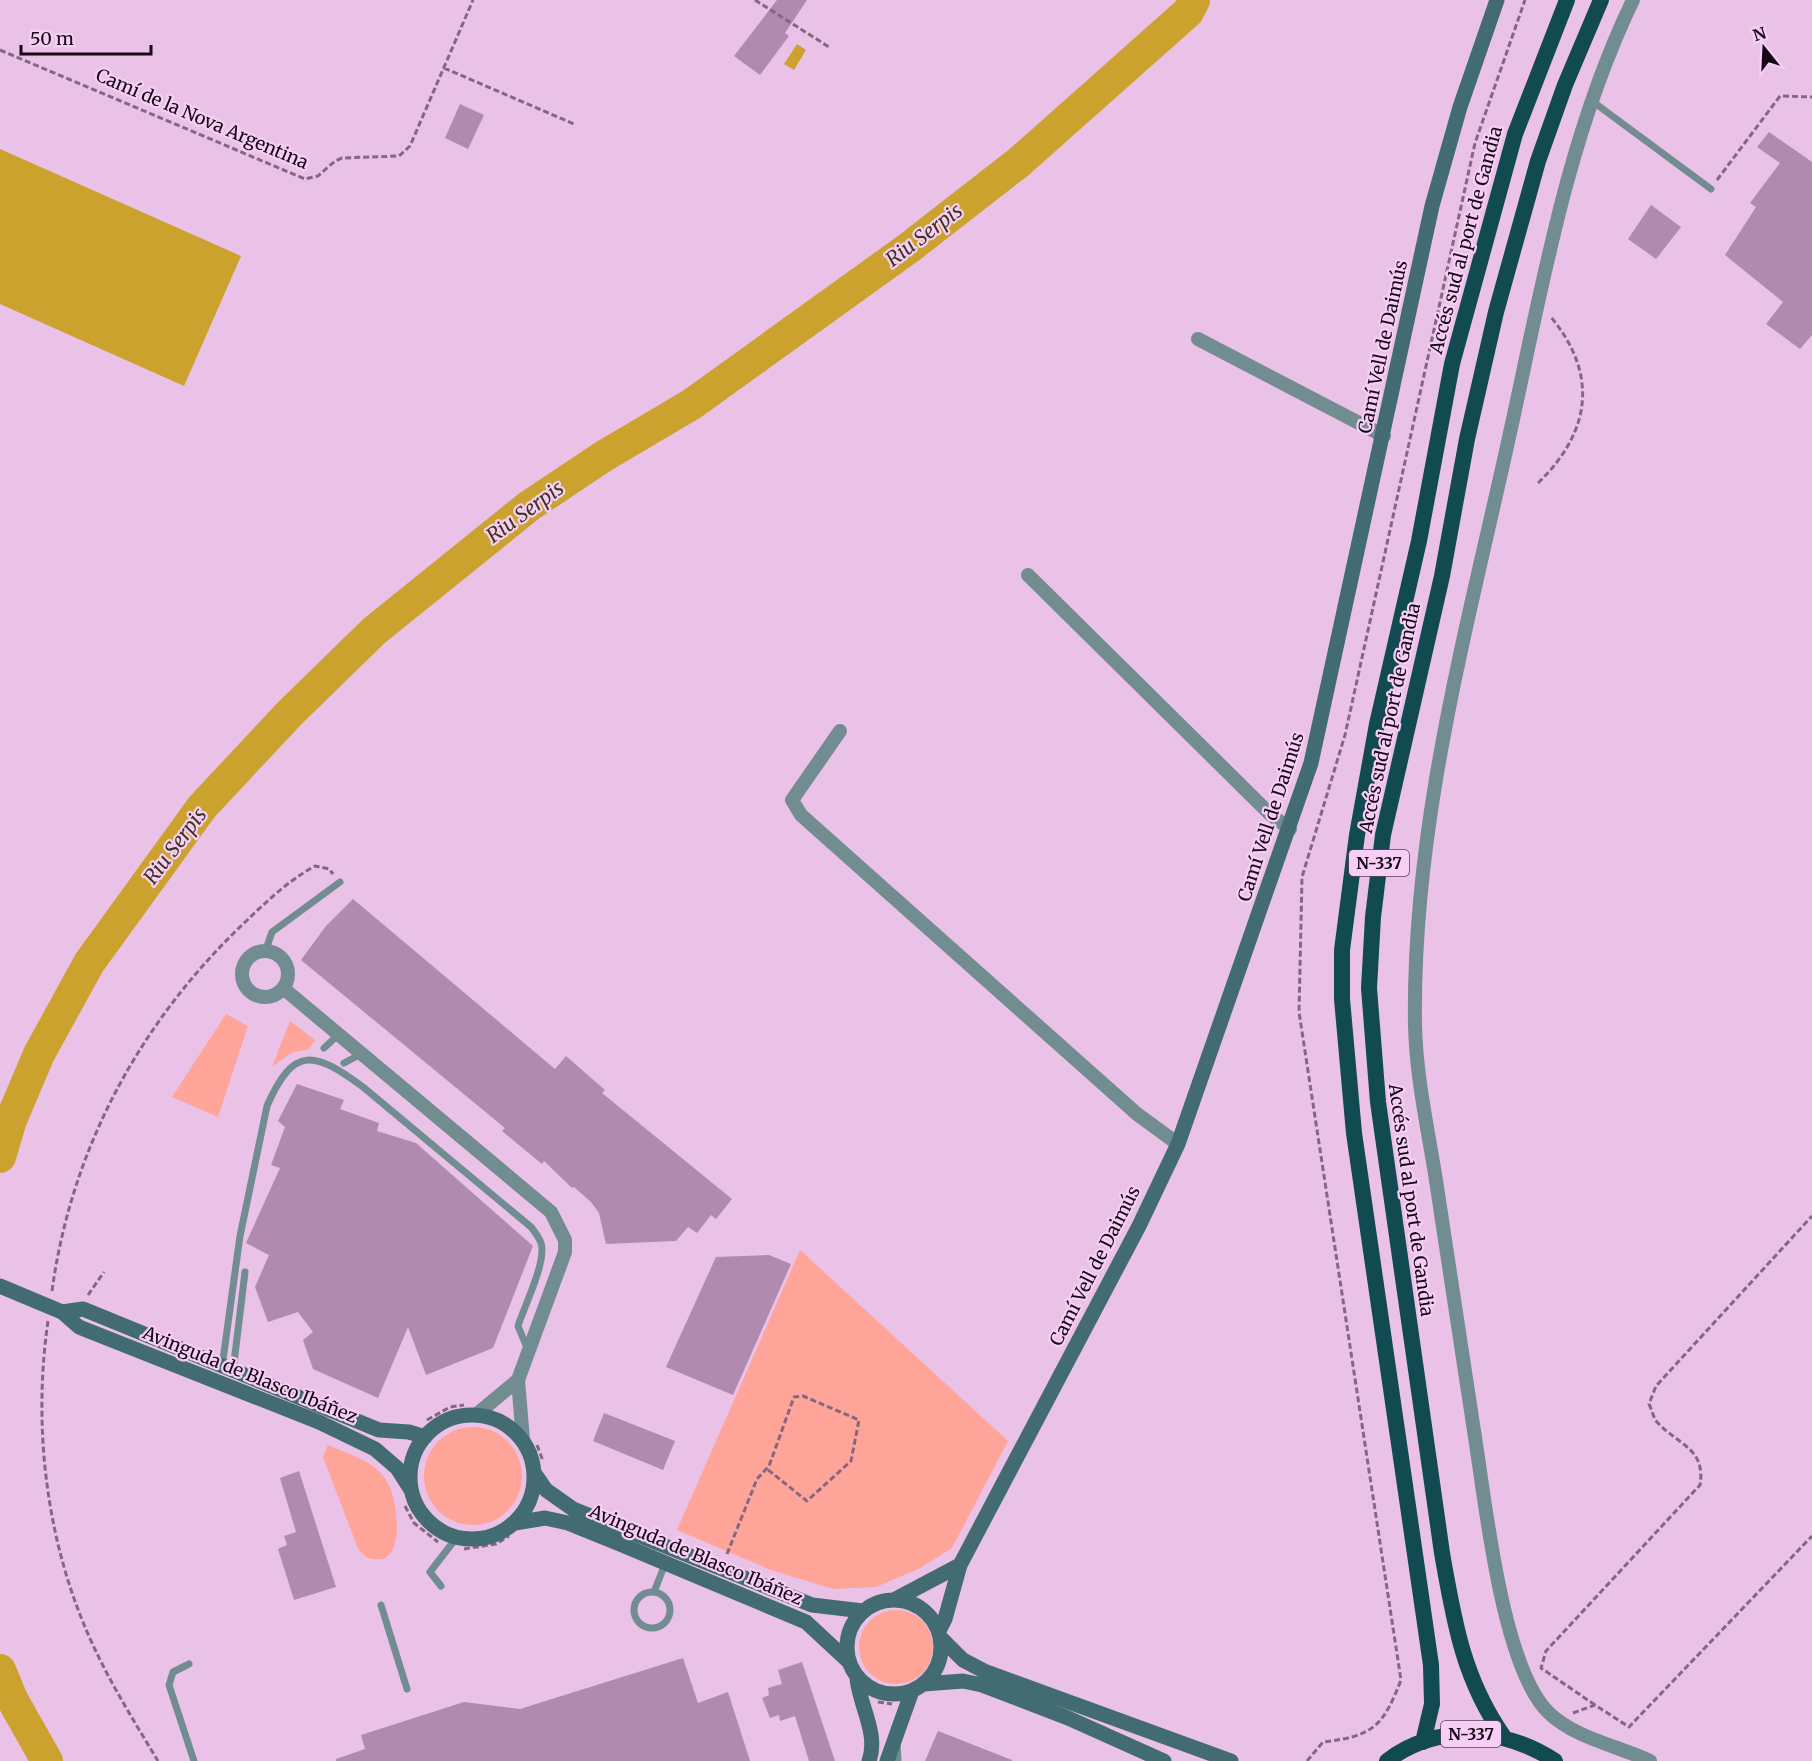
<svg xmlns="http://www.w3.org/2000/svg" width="1812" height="1761" font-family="Merriweather,serif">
	<rect width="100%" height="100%" fill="#eac1e7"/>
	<path fill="#ffa498" d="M226 1014 248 1026 218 1117 172 1097Z
		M290 1021 315 1040 309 1049 291 1053 272 1067Z
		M800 1250 1008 1441 952 1548 920 1568 876 1587 833 1589 771 1570 677 1530Z
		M424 1476a49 49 0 1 1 98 0a49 49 0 1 1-98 0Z
		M328 1445C375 1464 395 1470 397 1526 397 1539 395 1552 384 1559 370 1560 364 1559 357 1546L323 1457Z
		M859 1647a37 37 0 1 1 74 0a37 37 0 1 1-74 0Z"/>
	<path fill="#cba22d" d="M797 44 806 50 794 70 784 64Z
		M0 149 241 256 184 386 0 304Z"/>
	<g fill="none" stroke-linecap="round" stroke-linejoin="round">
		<path stroke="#cba22d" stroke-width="32" d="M0 1157 11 1120 39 1054 89 963 202 807 289 714 374 631 529 506 604 456 692 404 910 247 1018 163 1188 12 1194 0
			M0 1670 12 1699 47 1761"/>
	</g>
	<path fill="#b18aaf" d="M777 0H807L785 33 789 36 760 75 734 56Z
		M460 104 484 115 468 149 445 138Z
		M1769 132 1812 162V335L1800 349 1766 324 1783 302 1725 255 1756 207 1750 203 1780 163 1757 147Z
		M1651 205 1681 227 1656 259 1628 239Z
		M353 899 555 1069 566 1056 605 1090 602 1093 732 1199 716 1219 711 1215 697 1233 688 1227 676 1241 606 1244 599 1213 591 1202 574 1187 572 1188 544 1161 542 1164 502 1131 505 1128 301 960 326 926Z
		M297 1084 344 1100 340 1109 379 1123 377 1131 416 1143 533 1246 493 1348 426 1375 408 1327 378 1398 313 1369 303 1340 313 1332 298 1312 268 1322 255 1287 269 1255 246 1243 280 1168 271 1165 285 1127 278 1121Z
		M769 1255 791 1264 733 1395 666 1367 716 1257Z
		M604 1413 675 1441 663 1470 593 1441Z
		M299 1471 336 1587 294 1600 278 1549 287 1545 284 1536 296 1532 280 1478Z
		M683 1658 698 1703 728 1692 750 1761H336V1759L365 1749 361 1735 464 1702 520 1709Z
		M802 1662 835 1761H809L795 1716 780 1721 779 1715 770 1718 762 1698 769 1695 768 1688 782 1684 778 1670Z
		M938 1731 1012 1760V1761H925Z"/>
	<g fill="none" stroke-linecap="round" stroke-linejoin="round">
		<path stroke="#846882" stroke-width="3" stroke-dasharray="6 3" stroke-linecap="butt" d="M755 0 829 47
			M0 50 305 179 318 176 335 161 342 158 399 156 410 146 473 0
			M444 68 574 124
			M1717 180 1780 96 1812 97
			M1538 483C1591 432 1599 374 1550 316
			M52 1291C71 1150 139 1024 241 926 264 904 286 882 315 866L329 869 333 874
			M88 1295 104 1272
			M48 1321C34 1417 44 1521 79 1612 99 1665 129 1713 158 1761
			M427 1420 450 1407 464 1405
			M537 1445 543 1461
			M405 1506 414 1523 438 1542
			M464 1549 496 1544 509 1536
			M727 1554 757 1479 769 1466 794 1397 803 1396 859 1420 851 1461 807 1501 767 1469
			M878 1702 892 1704
			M1595 1705 1541 1668 1546 1651 1700 1485C1706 1448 1678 1445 1657 1422 1653 1417 1652 1410 1649 1404L1656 1386 1812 1216
			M1573 1713 1595 1705 1629 1727 1812 1536
			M1307 1761 1323 1742C1374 1736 1383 1726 1401 1680L1299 1012 1302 877 1345 735 1475 143 1525 0"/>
		<path stroke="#728d91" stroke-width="7" d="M1592 101 1711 189
			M265 952 272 932 340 882
			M324 1048 338 1035
			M344 1063 361 1054
			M222 1367 240 1236 267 1106C294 1044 315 1052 363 1087L531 1227C535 1232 539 1237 541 1243 547 1261 524 1307 518 1326L528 1350
			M233 1371 245 1272
			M441 1586 430 1572 457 1537
			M654 1592 665 1564
			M634 1610a18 18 0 1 1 36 0a18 18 0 1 1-36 0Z
			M381 1605 407 1689
			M189 1664 173 1672 169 1685 194 1761
			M897 1743 898 1761"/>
		<path stroke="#728d91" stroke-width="14" d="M1633 0C1565 141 1540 299 1506 451 1464 640 1412 831 1415 1025 1416 1074 1427 1125 1435 1174 1449 1264 1462 1354 1476 1444 1486 1508 1503 1669 1549 1713 1575 1738 1618 1746 1650 1761
			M1198 339 1384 436
			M1028 575 1270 814 1290 829
			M840 731 792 800 801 815 1137 1114 1178 1144
			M242 974a23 23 0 1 1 46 0a23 23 0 1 1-46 0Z
			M283 988 551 1212 565 1240V1252L518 1380 523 1440
			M476 1415 518 1380"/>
		<path stroke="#436c72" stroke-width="15" d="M62 1312 79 1327 319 1422 375 1449 397 1468 411 1490
			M62 1312 83 1309 379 1430 409 1432 425 1437
			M410 1477a62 62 0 1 1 124 0a62 62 0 1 1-124 0Z
			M535 1474 546 1490 573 1509 812 1605 863 1611
			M515 1523 545 1518 568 1523 620 1544 806 1622 848 1661
			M847 1647a47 47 0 1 1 94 0a47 47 0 1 1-94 0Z
			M894 1600 960 1565
			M939 1631 945 1619 960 1565 1139 1226 1178 1144 1311 763 1432 206 1460 107 1497 0
			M941 1638 963 1660 984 1671 1231 1761
			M857 1678C859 1705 879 1733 869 1761
			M924 1684 963 1681 982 1685 1068 1718 1164 1761
			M887 1761 912 1691"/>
		<path stroke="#124a52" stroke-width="16" d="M1504 1737C1463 1679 1454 1621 1442 1553L1378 1102 1369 988 1373 917 1383 835 1442 576 1467 439 1496 312 1538 161 1565 85 1601 0
			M1423 1742 1432 1704 1431 1665 1354 1133 1342 999V950L1357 835 1377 724 1419 541 1452 364 1515 134 1567 0
			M1387 1761C1437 1723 1505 1728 1555 1761"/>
		<path stroke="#436c72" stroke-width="15" d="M0 1286 62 1312"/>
	</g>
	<g text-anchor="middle" stroke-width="4.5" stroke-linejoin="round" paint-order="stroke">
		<g fill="#f7cef5" stroke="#594358" stroke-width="1.5">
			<rect x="1349" y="850" width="60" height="26" rx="4.5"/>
			<rect x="1441" y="1721" width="60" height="26" rx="4.5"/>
		</g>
		<g font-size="16" font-weight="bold" fill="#150714">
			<text x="1379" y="869">N-337</text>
			<text x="1471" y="1740">N-337</text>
		</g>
		<g font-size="18" fill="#150714" stroke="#f7cef5">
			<text transform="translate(202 119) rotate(23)" y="6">Camí de la Nova Argentina</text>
			<text transform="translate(1466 240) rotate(-75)" y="6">Accés sud al port de Gandia</text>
			<text transform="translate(1383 347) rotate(-78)" y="6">Camí Vell de Daimús</text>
			<text transform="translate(1390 718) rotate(-78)" y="6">Accés sud al port de Gandia</text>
			<text transform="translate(1271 817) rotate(-72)" y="6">Camí Vell de Daimús</text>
			<text transform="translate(1411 1200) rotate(82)" y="6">Accés sud al port de Gandia</text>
			<text transform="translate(1095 1266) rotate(-63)" y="6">Camí Vell de Daimús</text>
			<text transform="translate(250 1375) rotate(22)" y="6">Avinguda de Blasco Ibáñez</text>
			<text transform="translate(696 1555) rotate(23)" y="6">Avinguda de Blasco Ibáñez</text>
		</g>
		<g font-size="20" font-style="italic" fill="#3d341c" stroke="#f7cef5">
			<text transform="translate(924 235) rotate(-37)" y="7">Riu Serpis</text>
			<text transform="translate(525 512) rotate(-36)" y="7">Riu Serpis</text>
			<text transform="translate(175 846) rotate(-53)" y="7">Riu Serpis</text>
		</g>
	</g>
	<g transform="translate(1764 48) rotate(342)" stroke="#f7cef5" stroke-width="4.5" paint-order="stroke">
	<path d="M0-4.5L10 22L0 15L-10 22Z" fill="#150714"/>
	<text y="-9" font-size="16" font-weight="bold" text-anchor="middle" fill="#150714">N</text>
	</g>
	<path d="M21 45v9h130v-9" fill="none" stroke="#150714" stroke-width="3"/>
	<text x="30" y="45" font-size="18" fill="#150714" stroke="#f7cef5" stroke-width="4.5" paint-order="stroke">50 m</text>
</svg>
